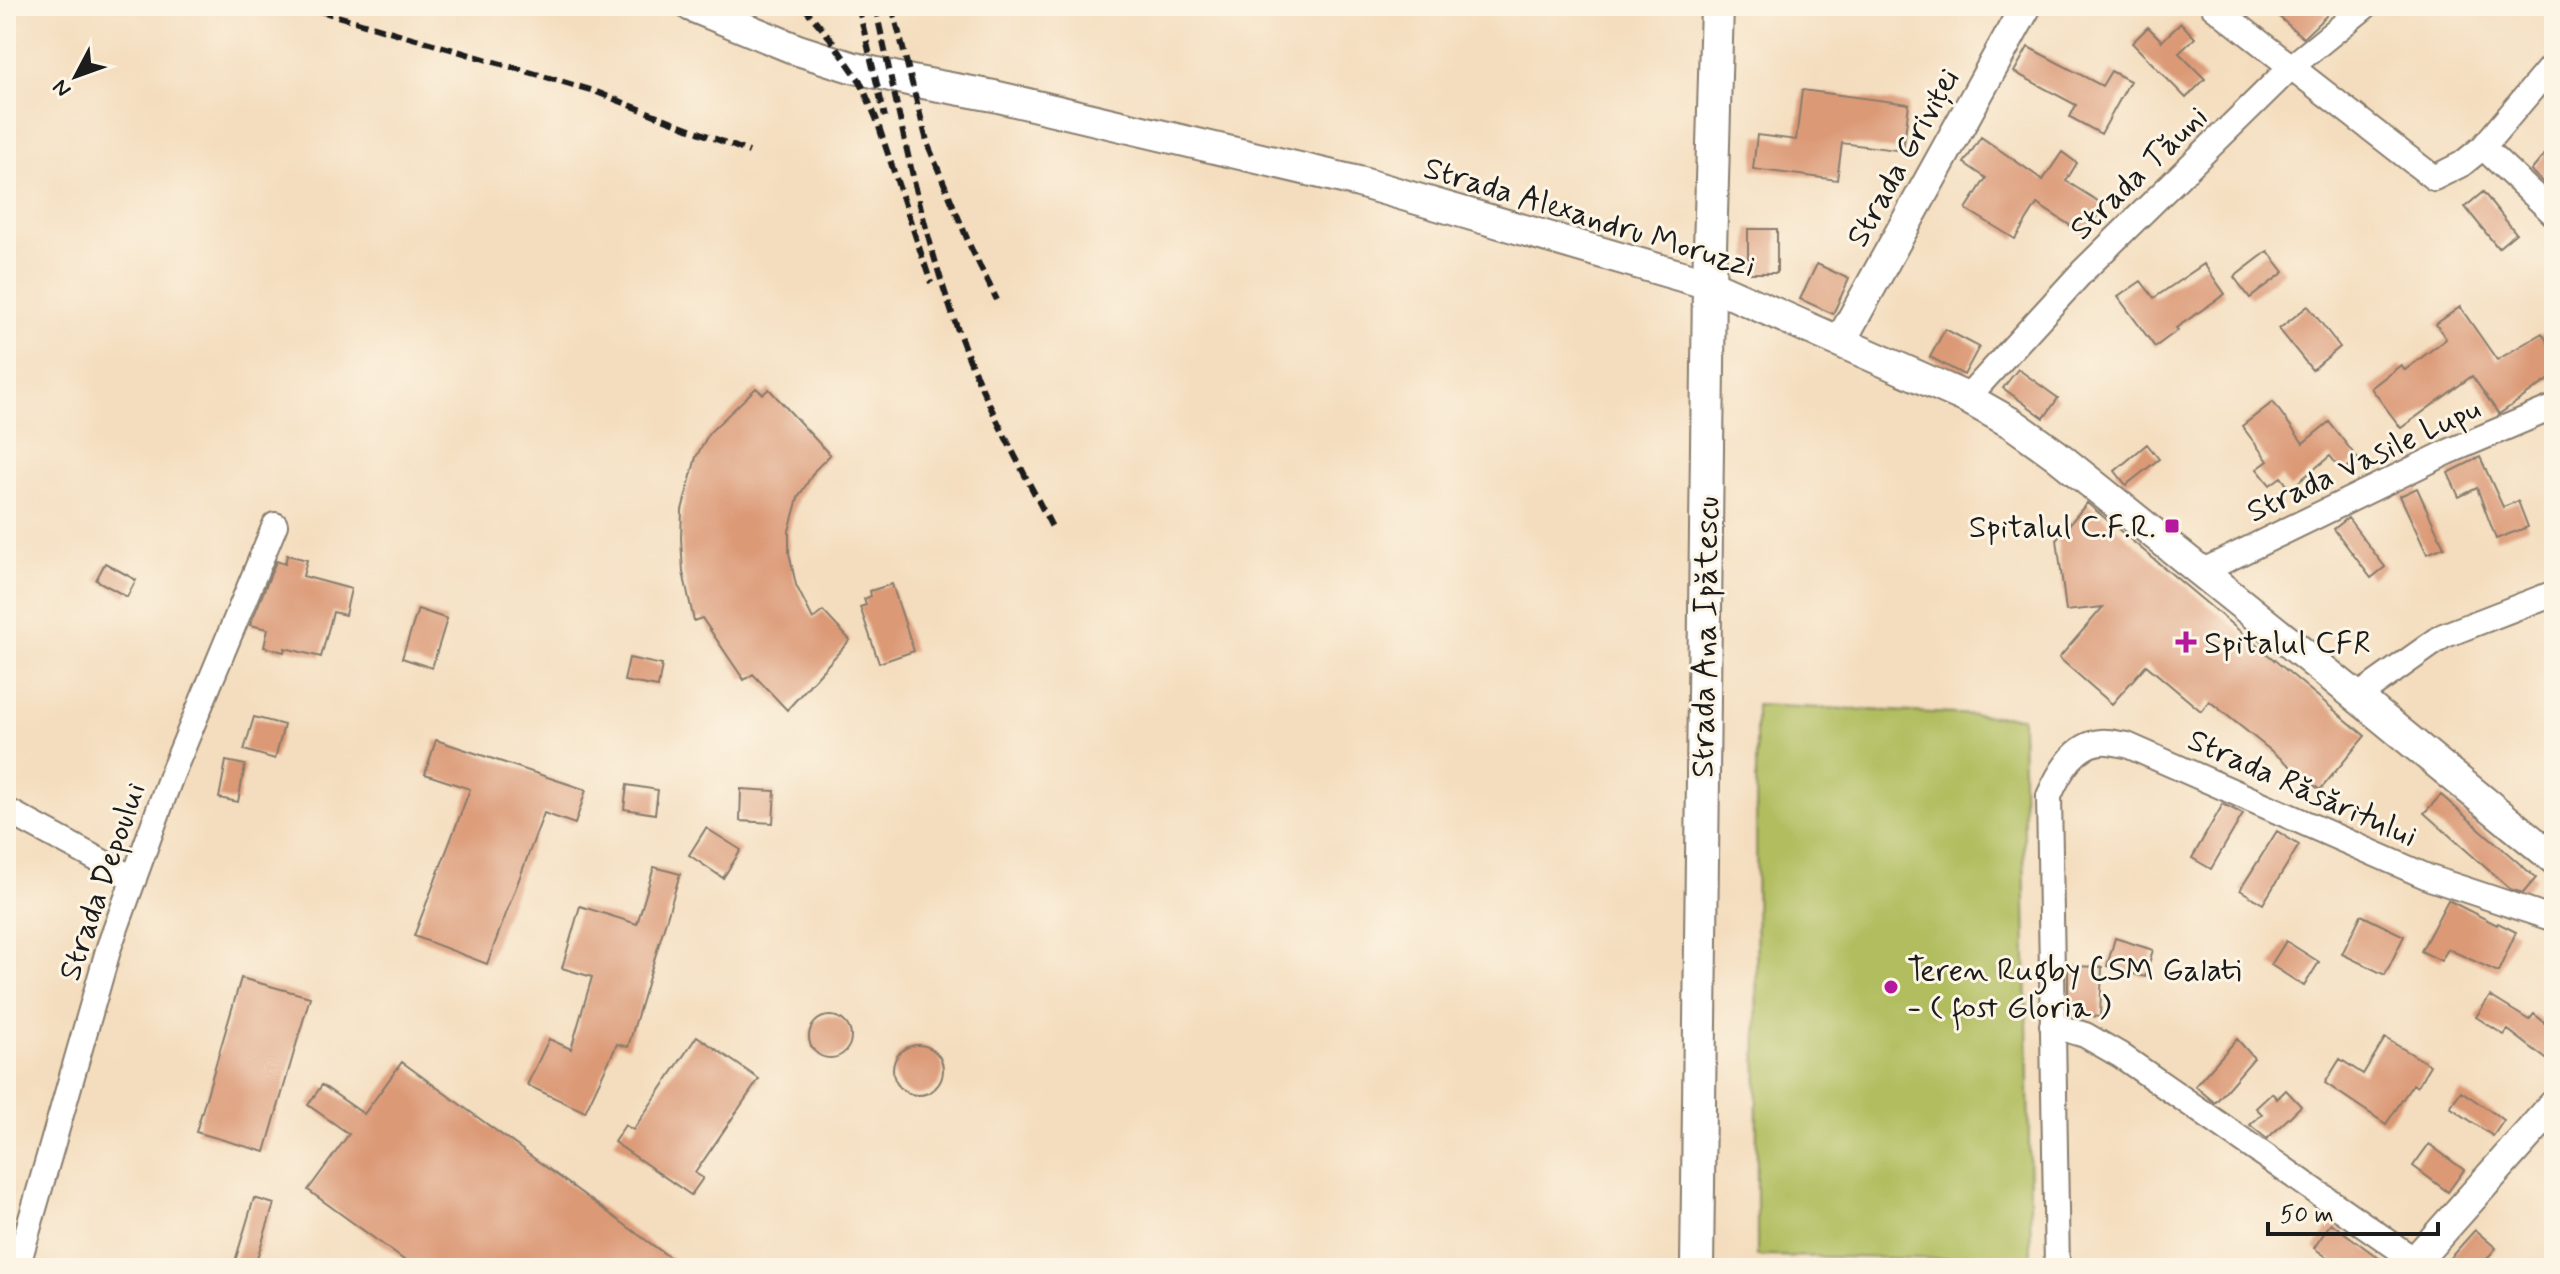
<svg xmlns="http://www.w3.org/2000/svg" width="2560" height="1274" font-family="Mynerve,sans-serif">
	<rect width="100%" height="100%" fill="#fcf5e5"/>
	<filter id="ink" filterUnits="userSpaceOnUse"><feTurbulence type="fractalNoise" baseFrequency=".0125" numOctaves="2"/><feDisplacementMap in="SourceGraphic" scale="16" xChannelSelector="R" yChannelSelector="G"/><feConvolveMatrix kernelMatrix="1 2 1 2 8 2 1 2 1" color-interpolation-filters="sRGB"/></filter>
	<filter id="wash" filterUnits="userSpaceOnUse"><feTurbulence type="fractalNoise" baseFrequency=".006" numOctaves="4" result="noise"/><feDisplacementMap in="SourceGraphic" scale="32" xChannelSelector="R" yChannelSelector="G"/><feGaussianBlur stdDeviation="1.8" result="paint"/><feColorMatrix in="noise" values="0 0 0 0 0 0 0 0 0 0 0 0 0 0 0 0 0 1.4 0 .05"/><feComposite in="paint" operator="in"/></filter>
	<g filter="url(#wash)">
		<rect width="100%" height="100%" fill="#f4ddbe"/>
		<path fill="#b1bd5f" stroke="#666c3e" stroke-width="2" d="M1756 705 2022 717 2031 1260 1757 1256Z"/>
		<g id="blocks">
			<path fill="#db9976" d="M2267 6H2316L2327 15 2303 38Z
				M2181 23 2195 38 2179 53 2205 79 2186 98 2132 43 2148 27 2162 41Z
				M2028 47 2102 86 2111 71 2130 81 2101 134 2070 117 2076 105 2014 72Z
				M1802 90 1909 104 1903 151 1842 143 1837 180 1753 169 1757 135 1796 140Z
				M1981 137 2043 180 2062 152 2077 163 2066 181 2104 205 2085 235 2037 204 2015 239 1966 209 1986 178 1964 163Z
				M2554 143V193L2531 171Z
				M2483 192 2516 233 2498 248 2465 207Z
				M1748 229H1777V273H1748Z
				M2268 251 2284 272 2250 298 2234 277Z
				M1817 264 1849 279 1833 314 1800 299Z
				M2204 264 2225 294 2176 328 2178 330 2155 347 2118 297 2141 281 2154 298Z
				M2308 306 2340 347 2312 370 2279 329Z
				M2460 307 2497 360 2542 333 2554 353V376L2499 414 2472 376 2401 428 2371 388 2401 365 2405 370 2446 339 2436 324Z
				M1945 329 1979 347 1964 375 1930 357Z
				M2018 369 2058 398 2044 418 2003 388Z
				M756 388 763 394 769 389 830 455 815 470 798 498 789 531V553L796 585 813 619 823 611 850 640 787 710 753 674 744 680 702 618 694 621 683 572 681 538 682 510 696 457 709 433Z
				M2273 402 2303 443 2329 422 2358 459 2342 471 2330 456 2290 489 2281 477 2270 485 2257 469 2268 461 2242 426Z
				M2147 444 2159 459 2126 485 2115 471Z
				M2480 457 2503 507 2518 501 2528 527 2496 539 2477 488 2459 497 2448 473Z
				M2417 488 2444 547 2427 554 2400 496Z
				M2087 503 2365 736 2320 790 2209 701 2201 711 2146 665 2112 704 2059 658 2103 607 2066 611 2057 539Z
				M2348 518 2385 567 2371 578 2334 529Z
				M287 555 307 560 303 576 351 589 345 615 333 612 321 657 285 648 284 652 264 647 268 629 250 625 276 561 285 564Z
				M105 563 136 580 127 597 96 580Z
				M892 584 914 651 879 663 860 607 866 605 864 599 871 596 870 591Z
				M418 609 447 619 432 668 402 658Z
				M629 658 662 665 658 687 624 681Z
				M254 717 284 725 275 759 244 750Z
				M436 740 586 790 575 824 544 813 487 964 414 936 470 789 425 774Z
				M226 761 245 765 238 802 219 798Z
				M627 785 658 790 655 814 624 809Z
				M741 789 775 791 773 823 740 821Z
				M2441 795 2536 878 2523 893 2510 889 2424 813Z
				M2223 804 2243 814 2211 869 2192 858Z
				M706 828 741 850 723 878 689 855Z
				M2277 831 2299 845 2263 904 2240 890Z
				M654 867 680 874 628 1047 617 1044 585 1112 527 1085 549 1039 571 1049 592 977 562 968 580 906 637 924Z
				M2448 900 2497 925 2498 923 2516 932 2498 972 2448 949 2441 961 2421 951Z
				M2361 915 2404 936 2385 975 2342 954Z
				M2115 938 2153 950 2145 977 2107 966Z
				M2286 941 2319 962 2304 986 2271 965Z
				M2068 966 2102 967 2100 1017 2068 1014Z
				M241 978 310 997 265 1152 196 1132Z
				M2490 996 2529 1020 2534 1014 2554 1030V1065L2508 1030 2504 1035 2476 1017Z
				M809 1037a21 21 0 1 1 42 0a21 21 0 1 1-42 0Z
				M697 1036 759 1079 695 1173 703 1178 691 1195 614 1142 625 1125 633 1130Z
				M2385 1038 2430 1065 2417 1087 2413 1084 2386 1124 2325 1083 2340 1059 2363 1074Z
				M2237 1039 2254 1058 2215 1103 2195 1086Z
				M893 1070a25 25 0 1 1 50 0a25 25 0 1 1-50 0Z
				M402 1062 684 1268H415L308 1190 349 1134 308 1105 322 1085 364 1114Z
				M2286 1090 2301 1106 2267 1139 2250 1125 2262 1114 2256 1108 2272 1093 2277 1099Z
				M2461 1091 2504 1120 2493 1136 2450 1107Z
				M2429 1144 2464 1170 2448 1192 2413 1166Z
				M254 1198 274 1204 254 1268H233Z
				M2331 1223 2391 1267V1268H2342L2314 1248Z
				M2475 1230 2496 1248 2479 1268H2441Z"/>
		</g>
	</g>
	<g filter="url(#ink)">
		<use href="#blocks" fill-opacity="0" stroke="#887c6d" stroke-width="2"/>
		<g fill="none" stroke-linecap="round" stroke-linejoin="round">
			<g stroke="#887c6d" stroke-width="28">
				<path id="minor" d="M2213 6 2434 178 2462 164 2483 147 2554 63
					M2483 147 2554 214
					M1967 398 2083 271 2291 67 2366 6
					M2201 572 2448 452 2554 407
					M2357 697 2443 636 2554 593
					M6 810 134 879
					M2052 1025 2085 1035 2120 1055 2426 1268
					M17 1268 109 947 171 776 275 525
					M2057 1268 2049 796C2058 775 2074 744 2101 742 2109 741 2119 744 2127 745L2430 878 2554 919"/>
			</g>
			<g stroke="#887c6d" stroke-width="34">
				<path id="tertiary" d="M691 6 798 50 851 67 912 81 994 96 1359 182 1709 284 1967 398 2013 424 2055 454 2357 697 2554 859
					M1840 342 2026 6
					M2409 1268 2554 1105"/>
			</g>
			<g stroke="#887c6d" stroke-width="36">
				<path id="secondary" d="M1697 1268 1709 284 1717 6"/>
			</g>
			<use href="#minor" stroke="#fff" stroke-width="24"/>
			<use href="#tertiary" stroke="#fff" stroke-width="30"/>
			<use href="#secondary" stroke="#fff" stroke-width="32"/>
			<path stroke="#1c1c1c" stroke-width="6" stroke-dasharray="12 6" stroke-linecap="butt" d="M303 6 594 91 749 152
				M803 6 830 38 860 81 876 118 931 283
				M858 6 885 117
				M875 6C899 111 918 217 954 319 979 392 1018 461 1053 529
				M892 6 928 145 971 248 997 300
				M1110 1268V1261"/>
		</g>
	</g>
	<g fill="#b5179e" stroke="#fcf5e5" stroke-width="3">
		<rect x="2164" y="518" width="16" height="16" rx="4"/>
		<path d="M2182 630h8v8h8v8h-8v8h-8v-8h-8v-8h8z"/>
		<circle cx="1891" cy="987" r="8"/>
	</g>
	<g text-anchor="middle" stroke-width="6" stroke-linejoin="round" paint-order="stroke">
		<g font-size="32" fill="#1c1c1c" stroke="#fcf5e5">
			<text transform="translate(1902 157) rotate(-61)" y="11">Strada Griviței</text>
			<text transform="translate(2138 172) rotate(-44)" y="11">Strada Tăuni</text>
			<text transform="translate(1590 216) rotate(17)" y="11">Strada Alexandru Moruzzi</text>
			<text transform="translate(2363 459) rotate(-25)" y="11">Strada Vasile Lupu</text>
			<text transform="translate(1704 637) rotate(-89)" y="11">Strada Ana Ipătescu</text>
			<text transform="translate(2303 787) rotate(24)" y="11">Strada Răsăritului</text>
			<text transform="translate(101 881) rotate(-71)" y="11">Strada Depoului</text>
		</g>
		<g font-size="32" fill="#1c1c1c" stroke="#fcf5e5" text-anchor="start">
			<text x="2156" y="537" text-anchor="end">Spitalul C.F.R.</text>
			<text x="2204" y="653">Spitalul CFR</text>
			<text x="1907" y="980">Teren Rugby CSM Galati<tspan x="1907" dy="37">- ( fost Gloria )</tspan></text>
		</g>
	</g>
	<rect width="2560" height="1274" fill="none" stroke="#fcf5e5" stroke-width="32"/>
	<g transform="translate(76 76) rotate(229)" stroke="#fcf5e5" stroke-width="6" paint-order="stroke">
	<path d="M0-6L14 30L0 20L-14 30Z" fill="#1c1c1c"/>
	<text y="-12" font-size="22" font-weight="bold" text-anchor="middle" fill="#1c1c1c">N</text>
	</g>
	<path d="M2268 1222v12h170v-12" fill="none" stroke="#1c1c1c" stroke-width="4"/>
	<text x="2280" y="1222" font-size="24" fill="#1c1c1c" stroke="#fcf5e5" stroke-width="6" paint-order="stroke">50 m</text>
</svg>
